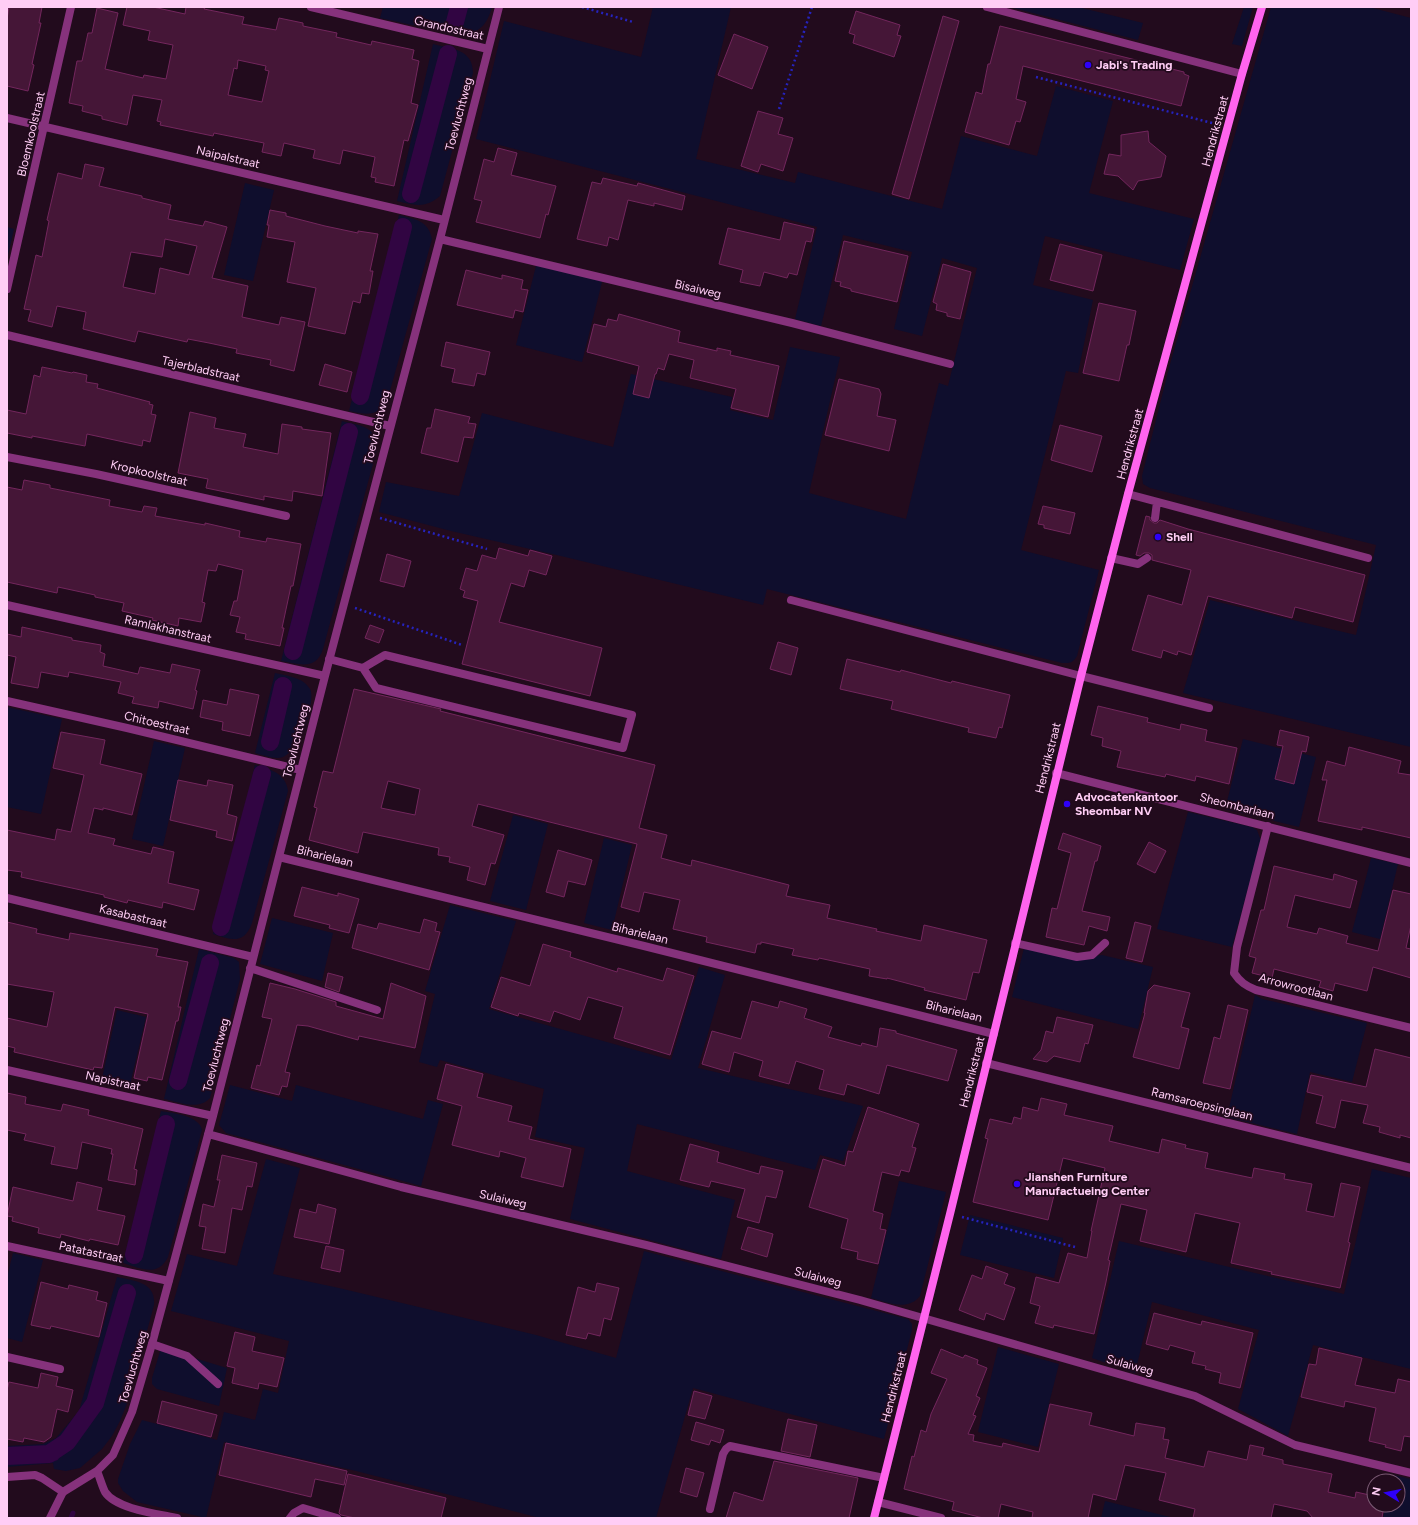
<svg xmlns="http://www.w3.org/2000/svg" width="1418" height="1525" font-family="Figtree,sans-serif">
	<rect width="100%" height="100%" fill="#220b1d"/>
	<path fill="#0f0e2d" d="M383 7H492C487 25 480 32 462 36L380 18Z
		M653 7H731L696 159 795 183 798 172 942 209 961 136 1037 156 1056 86 1113 101 1089 193 1194 219 1180 270 1045 236 1033 285 1093 300 1078 373 1066 371 1021 550 1099 570 1077 656C1073 663 1070 663 1062 663L767 589 763 605 561 556 451 531 379 512 386 482 459 496 482 413 613 447 631 374 732 397 730 410 773 420 790 347 840 357 809 493 906 519 939 383 948 386 977 268 942 258 922 336 894 329 912 252 843 235 821 326 795 319 817 227 476 139 504 21 641 57Z
		M1009 7H1078L1143 23 1138 40Z
		M1244 7H1253L1242 46 1232 44Z
		M1271 7H1369L1411 18V747L1183 693 1210 600 1356 635 1376 545 1150 488 1143 484 1142 476 1169 368Z
		M433 44C452 49 473 49 473 73L440 196C425 209 414 205 397 201Z
		M245 183 274 190 253 281 224 275Z
		M399 215C415 219 429 221 432 239L388 398C378 417 368 415 349 411Z
		M7 227 14 229 7 260Z
		M537 262 603 278 582 362 516 345Z
		M342 421C361 426 377 426 377 449L323 649C316 671 299 664 281 661Z
		M275 673C287 676 303 677 310 689 315 697 305 731 300 740 296 746 289 754 283 757 275 760 263 755 255 753Z
		M7 707 62 719 41 814 7 807Z
		M1243 739 1316 757 1299 827 1225 809Z
		M154 741 185 748 163 846 132 839Z
		M255 765C270 769 286 773 288 791L252 923C244 945 231 940 213 934Z
		M1188 812 1252 827 1257 830 1261 841 1232 947 1157 929Z
		M513 815 548 824 526 910 490 901Z
		M604 838 632 845 612 930 584 923Z
		M1371 858 1398 864 1380 939 1352 932Z
		M450 905 516 921 489 1009 671 1060 699 967 725 975 698 1068 863 1106 843 1161 820 1155 815 1170 637 1124 627 1171 735 1200 721 1259 570 1219 585 1148 535 1137 544 1089 440 1060 437 1067 419 1062 435 994 425 991Z
		M272 918 333 933 322 981 260 964Z
		M1025 944 1080 958 1102 955 1153 967 1138 1029 1012 997Z
		M199 949 234 958 239 962 240 979 210 1098C198 1111 179 1102 164 1099Z
		M1255 995 1262 999 1367 1023 1352 1082 1310 1072 1297 1134 1227 1117Z
		M117 1010 146 1017 129 1089 101 1083Z
		M230 1085 292 1101 296 1085 423 1119 428 1100 443 1104 421 1186 226 1133 219 1125Z
		M161 1111C173 1113 200 1116 202 1130L168 1257C158 1278 139 1268 123 1263Z
		M266 1159 300 1168 273 1274 339 1288 536 1335 616 1358 644 1251 908 1319 912 1324V1330L884 1439 693 1388 656 1518H540L352 1470 224 1442 206 1518 137 1502 123 1491 118 1483V1479L130 1444 142 1420 217 1440 224 1412 255 1420 263 1389 278 1393 289 1341 171 1311 187 1254 237 1266Z
		M1372 1169 1411 1178V1369L1313 1345 1288 1436 1238 1409 1259 1330 1152 1302 1135 1373 1092 1358 1119 1241 1344 1294Z
		M899 1181 946 1192 920 1296C907 1312 887 1302 871 1298Z
		M970 1215 1063 1238 1054 1278 960 1255Z
		M13 1253 43 1260 22 1342 7 1338V1277Z
		M117 1277C135 1281 156 1282 154 1305L128 1401 120 1421 112 1436 102 1449 80 1468 66 1471 54 1469 53 1463 7 1467V1446L43 1444 56 1438 79 1411Z
		M998 1347 1059 1364 1038 1447 978 1432Z
		M161 1348 227 1368 219 1406 157 1389 152 1384V1378Z
		M1393 1475 1411 1479V1518H1383L1386 1505H1398V1481H1392Z
		M1105 1501 1174 1518H1101Z"/>
	<g fill="none" stroke-linecap="round" stroke-linejoin="round">
		<path stroke="#310542" stroke-width="5" d="M49 1454 56 1458
			M71 1518 73 1513"/>
		<path stroke="#310542" stroke-width="18" d="M455 22 459 7
			M411 194 448 54
			M360 396 403 227
			M293 651 349 432
			M270 742 283 686
			M221 927 262 774
			M178 1081 210 963
			M134 1255 166 1124
			M7 1456 49 1454 67 1442 95 1403 127 1293"/>
	</g>
	<path fill="#451637" stroke="#73265d" fill-rule="evenodd" d="M9 7H42L39 23H41L32 64 34 65 28 91 7 86V19Z
		M127 7H153L185 14 186 7H205L204 9 244 17 242 24 276 30 279 18 303 23V26L337 33 336 37 371 45 372 41 414 50 412 59 419 61 411 103 418 105 408 141 404 140 394 186 375 182 376 178 371 177 375 157 343 150 340 164 313 158 315 150 284 143 281 156 262 152 264 143 214 133 213 136 160 125 161 122 157 121 162 100 133 95 127 125 102 119V116L82 111 83 106 69 103 77 61H82L88 33H92L97 8 118 13 105 69 143 78 144 75 166 79 173 45 148 40 150 31 123 25ZM238 60 266 66 265 70 269 71 262 102 228 95 234 68 237 69Z
		M856 11 900 25 897 35 901 36 894 57 853 43 855 35 849 33Z
		M943 16 959 21 909 199 892 194Z
		M1000 26 1184 72V74L1189 76 1181 106 1023 66 1016 99 1026 102 1020 122 1016 121 1009 145 965 132 976 92 982 94 988 64H990Z
		M734 34 768 47 752 89 718 75Z
		M758 111 783 118 778 134 793 138 783 171 761 164 758 172 741 166Z
		M1148 131 1149 142 1166 156 1161 177 1138 181 1133 190 1118 176 1104 174 1109 154 1121 156V135Z
		M498 148 517 153 511 175 556 186 548 215 546 214 540 238 476 222 482 201 474 199 484 159 494 162Z
		M85 164 104 168 99 186 142 196V198L171 205 168 219 203 226 205 221 227 227 212 278 248 286 242 317 279 325 281 317 305 322 294 371 270 365 271 360 236 353 237 349 209 343 188 339 187 342 138 331 135 342 83 329 86 312 57 306 52 327 28 321 31 310 24 309 36 255 42 257 49 221 47 220 58 173 82 179ZM165 239 197 246 189 275 160 268 155 294 123 287 131 252 162 257Z
		M603 178 637 186 638 183 685 196 682 210 654 203V206L628 200 618 240 609 237 607 246 577 239 592 182 601 184Z
		M270 210 286 213V216L325 226 358 233V231L378 234 370 271H373L369 294 362 293 360 303 353 301 345 334 308 326 316 288 287 282 295 242 267 237 269 225H267Z
		M784 222 814 229 811 242 806 241 797 275 789 273 787 278 764 272 760 286 740 282 743 270 719 264 728 228 780 240Z
		M844 241 908 256 897 302 851 291V289L840 286 841 282 835 281Z
		M1060 244 1102 255 1093 291 1050 280Z
		M943 264 971 272 960 319 947 316V313L936 310 937 304 933 302Z
		M466 270 502 279V275L523 280 521 289 528 290 523 312 515 310 513 318 457 305Z
		M1099 303 1136 311 1129 345H1127L1119 381 1083 373Z
		M619 314 680 331 678 342 717 351V348L731 351 730 355 779 366 768 417 731 408 736 389 690 378 694 360 669 354 664 370 658 368 656 374H655L649 398 633 394 639 366 587 352 594 324 606 327 608 319 617 321Z
		M446 342 490 352 485 375 477 373 474 386 452 382 455 369 441 366Z
		M325 364 352 372 347 392 319 385Z
		M42 367 72 373 73 372 87 375 86 382 98 384 97 388 150 402 149 404 153 405 151 414 156 415 150 442 143 440 142 446 87 434 85 446 32 436V438L7 433V410L26 414 34 375 40 377Z
		M839 379 879 389 881 394 877 416 896 420 889 451 825 435Z
		M435 409 470 417 468 423 476 424 473 438 464 437 458 462 421 453 427 428H431Z
		M190 412 216 418 214 428 246 434 243 447 278 454 282 424 302 427V429L331 433 322 496 293 491 292 501 264 496V500L206 488 208 479 178 473Z
		M1060 425 1102 436 1092 472 1051 460Z
		M24 480 50 485V488L110 500 109 506 142 512 144 506 157 508 155 516 205 525V523L240 531 239 537 266 542 267 538 301 544 293 586H291L282 628H284L280 646 245 639 246 634 236 632 240 617 230 615 234 601H237L243 570 218 564 216 571 208 570 202 602 205 603 201 622 179 618 178 626 152 620 153 618 122 611 124 603 95 597V595L58 587 57 593 7 582V487L22 490Z
		M1043 506 1075 513 1070 534 1044 528V525L1038 524Z
		M1146 516 1150 517V520L1154 523H1157L1160 520 1188 529 1365 575 1353 622 1295 607 1292 618 1208 596 1191 655 1178 651 1177 655 1163 650 1161 658 1132 650 1148 595 1182 605 1191 570 1152 560V555L1149 553H1144L1140 556 1136 555Z
		M499 548 528 556 530 550 552 556 546 575 529 570 524 587 511 583 499 622 602 648 590 696 462 664 478 601 463 597 465 591 460 589 466 568 477 571 482 555 496 559Z
		M387 554 411 561 404 587 380 581Z
		M370 625 384 630 379 643 365 638Z
		M22 627 72 638V640L101 645 100 652 105 654 103 666 138 674 140 667 170 673 172 664 200 670 195 690 197 691 193 709 159 701 158 708 132 703 134 697 118 693 121 682 69 672 68 677 41 672 38 688 11 683 16 657 7 655V634L21 637Z
		M778 642 798 648 791 675 770 669Z
		M847 659 900 672 901 670 951 683 952 681 1010 695 1002 728 999 727 996 738 968 732 969 728 891 709 893 701 840 689Z
		M230 689 259 695 250 736 222 730 223 722 200 717 203 700 227 705Z
		M354 689 441 709 440 711 655 765 639 828 667 835 661 858 691 866 692 860 789 885 786 896 830 905 827 918 877 929 876 931 921 941 924 925 987 940 979 973 973 972 966 1000 924 990 925 988 887 978V979L869 976 870 969 819 958 818 960 792 955 794 949 761 942V944H757L755 953 706 942 707 937 673 929 680 900 644 892 639 912 621 907 637 844 478 804 472 826 504 835 495 864 491 863 485 885 467 880 470 867 449 862 450 857 438 855 439 848 363 832 358 853 309 840 317 808 314 807 323 771 333 773ZM388 781 420 789 415 815 381 808Z
		M1098 706 1148 718 1147 722 1180 730 1181 724 1207 730 1205 741 1237 748 1229 784 1196 776 1195 781 1166 774 1165 777 1117 767 1121 751 1102 746 1103 738 1091 735Z
		M1280 730 1309 737 1306 752 1302 751 1294 784 1275 779 1283 746 1277 745Z
		M61 732 105 740 100 764 142 774 132 815 103 808V810L94 808 88 833 115 839 113 845 151 854 153 847 174 852 168 883 199 890 194 910 163 902 162 908 128 900 127 903 104 897V895L21 877 22 872 7 870V830L55 840 57 829 71 832 84 775 53 768Z
		M1349 747 1401 761 1398 773 1411 775V838L1362 827V830L1318 821 1327 780H1322L1327 761 1345 766Z
		M178 780 207 786 208 780 233 785 227 814 237 817 232 841 216 837 217 831 170 820Z
		M1063 833 1101 846 1097 861H1095L1082 911 1110 917 1107 931 1089 926 1084 945 1046 937 1052 908 1057 909 1071 853 1058 849Z
		M1149 842 1166 851 1155 873 1137 864Z
		M558 850 592 860 585 885 568 881 564 897 546 892Z
		M1274 866 1333 880 1334 874 1357 881 1350 908 1295 895 1287 927 1317 934 1319 928 1348 936 1346 943 1378 951 1393 890 1411 894V925L1406 948 1411 949V978L1373 967 1367 991 1335 983 1333 991 1319 987 1321 981 1274 969 1272 978 1252 973 1256 958 1249 956 1261 910H1264Z
		M302 887 338 896V893L359 899 349 933 329 928 330 925 294 916Z
		M424 919 437 923 435 931 440 932 429 970 352 948 358 924 377 929 379 923 420 933Z
		M7 922 37 929 36 933 69 940 70 933 158 949 156 956 188 962 178 1007H181L178 1021H176L162 1080 148 1077 147 1081 134 1078 148 1014 115 1007 102 1068 94 1067 93 1070 14 1052 15 1048 7 1046V1018L47 1027 54 992 7 984Z
		M1135 922 1151 926 1142 962 1126 958Z
		M543 944 571 952 570 957 617 972 618 968 663 981 667 968 694 976 670 1055 614 1038 623 1007 588 997 580 1020 554 1011 550 1022 519 1013 518 1016 491 1007 501 977 530 986Z
		M328 973 343 977 339 992 325 987Z
		M270 983 295 989 336 1002V1006L383 1019 391 983 426 996 415 1048 359 1036 358 1040 308 1026 297 1025 285 1072 290 1073 287 1087 282 1086 279 1095 251 1088 257 1065 260 1066 272 1019 262 1017Z
		M1154 985 1190 993 1181 1027 1189 1029 1179 1069 1133 1057 1145 1013H1144L1148 991Z
		M752 1001 778 1008 780 1001 807 1009 804 1018 832 1027 828 1037 861 1046 862 1043 877 1047 880 1028 896 1031V1033L957 1050 948 1081 887 1065 879 1094 847 1084 844 1095 819 1089 824 1070 796 1061 789 1084 759 1076 763 1061 734 1052 729 1072 702 1064 712 1031 741 1039Z
		M1228 1005 1248 1010 1230 1089 1203 1083 1214 1037 1220 1039Z
		M1057 1017 1093 1025 1088 1044 1085 1043 1080 1062 1054 1056 1047 1062 1033 1059 1041 1050 1046 1031 1053 1033Z
		M1375 1049 1411 1058V1138L1400 1135V1138L1379 1132 1380 1127 1363 1123 1368 1105 1341 1100 1335 1128 1316 1123 1323 1096 1307 1092 1311 1075 1366 1087Z
		M446 1064 483 1074 477 1097 512 1106 508 1121 532 1127 529 1139 571 1149 563 1187 521 1177 526 1158 500 1151 499 1157 452 1145 462 1106 437 1099Z
		M7 1093 26 1097 25 1104 61 1111 63 1104 89 1110 88 1115 143 1129 134 1169 137 1170 135 1185 108 1180 113 1154H111L112 1149 82 1142 77 1169 51 1164 55 1147 24 1140 26 1134 7 1130Z
		M1041 1098 1067 1104 1064 1115 1113 1126 1109 1141 1159 1153 1162 1139 1186 1145 1185 1148 1208 1153 1205 1168 1252 1178 1254 1168 1285 1174 1284 1179 1312 1184 1306 1211 1334 1217 1341 1183 1360 1187 1348 1242 1350 1243 1340 1288 1271 1274 1272 1272 1231 1263 1240 1223 1195 1213 1186 1252 1140 1241 1147 1210 1121 1204 1108 1260 1110 1261 1106 1282 1094 1334 1054 1325 1053 1328 1035 1323 1040 1306 1030 1303 1036 1277 1059 1283 1068 1253 1087 1258 1092 1231H1091L1105 1168 1063 1158 1048 1220 973 1202 988 1139 985 1138 990 1119 1012 1124 1014 1117 1021 1119 1023 1107 1038 1111Z
		M868 1107 919 1124 912 1147 916 1148 909 1172 901 1170 899 1176 882 1172 873 1211 883 1214 880 1229 886 1230 878 1264 857 1259 858 1252 841 1248 848 1219 809 1207 823 1159 845 1166 848 1151 853 1152Z
		M690 1144 719 1152 717 1162 759 1174 761 1166 783 1171 776 1198 766 1196 759 1223 737 1217 745 1189 711 1181 709 1187 680 1180Z
		M222 1155 257 1163 252 1187 247 1186 242 1210 232 1208 225 1253 202 1249 206 1227 199 1226 203 1204 214 1207 220 1180H217Z
		M77 1182 102 1188 97 1210 125 1216 118 1245 90 1239 89 1241 61 1234 60 1238 38 1233 39 1228 12 1221 13 1217 7 1216 13 1187 73 1201Z
		M318 1204 336 1209 329 1244 294 1237 300 1209 316 1213Z
		M748 1227 773 1234 767 1257 741 1249Z
		M326 1246 344 1250 340 1272 321 1268Z
		M986 1266 1008 1274 1004 1284 1015 1288 1004 1320 986 1313 984 1320 959 1310 972 1275 982 1279Z
		M41 1282 68 1289 69 1285 98 1292 96 1300 107 1303 99 1337 51 1326 50 1329 31 1325Z
		M597 1283 619 1288 611 1320 604 1318 600 1336 588 1333 586 1339 566 1335 578 1287 595 1292Z
		M1154 1313 1201 1325 1202 1321 1253 1333 1240 1388 1219 1383 1221 1373 1205 1369 1206 1366 1192 1363 1195 1352 1170 1345 1168 1350 1146 1344Z
		M235 1332 255 1337 252 1351 284 1358 277 1387 259 1383 258 1389 232 1383 235 1368 227 1366Z
		M1319 1348 1362 1358 1355 1385 1395 1393 1398 1379 1411 1382V1437L1404 1436 1401 1451 1385 1447 1386 1445 1369 1441 1376 1408 1345 1401 1344 1407 1301 1397 1309 1364 1316 1365Z
		M941 1349 963 1358 965 1355 978 1360 977 1364 987 1368 976 1396 980 1398 973 1415 976 1416 968 1434 974 1435 973 1441 1002 1447 1003 1443 1039 1452 1050 1404 1092 1413 1089 1425 1134 1436 1136 1423 1165 1428 1163 1439 1169 1440 1165 1458 1204 1467 1208 1451 1247 1460 1250 1445 1264 1448 1262 1455 1283 1460V1464L1332 1474 1328 1492 1355 1498 1356 1492 1374 1496V1505H1384L1382 1518H1313L1307 1511 1274 1504 1271 1518H1193L1195 1509 1159 1500 1166 1473 1125 1465 1116 1500 1093 1494 1088 1518H1032L1033 1512 1001 1504 998 1518H983L952 1510 954 1502 904 1489 912 1456 914 1457 921 1430 926 1432 931 1414 947 1379 931 1373Z
		M41 1373 58 1377 56 1386 73 1390 68 1412 57 1409 51 1437 44 1442 24 1438 23 1442 7 1439V1390L9 1382 38 1388Z
		M694 1391 712 1396 705 1419 688 1415Z
		M162 1401 217 1415 211 1437 157 1423Z
		M788 1419 817 1425 810 1457 781 1451Z
		M696 1422 724 1430 720 1443 711 1440 709 1445 691 1440Z
		M226 1443 347 1471 344 1485 315 1479 311 1497 219 1475Z
		M774 1461 858 1478 849 1518H726L734 1492 763 1501Z
		M686 1468 704 1473 697 1497 680 1492Z
		M348 1474 446 1498 441 1518H355L341 1515 339 1513Z"/>
	<g fill="none" stroke-linecap="round" stroke-linejoin="round">
		<path stroke="#2623bd" stroke-width="2.5" stroke-dasharray="2 3" stroke-linecap="butt" d="M582 7 633 22
			M1036 77 1216 124
			M779 109 812 7
			M380 518 487 549
			M355 608 462 645
			M962 1217 1075 1247"/>
		<path stroke="#86327c" stroke-width="8" d="M1128 494 1368 558
			M1155 518 1157 502
			M1111 558 1138 564 1147 558
			M329 659 363 668 385 655 632 715 623 748 376 688 363 668
			M1081 676 1209 708
			M1015 943 1077 957 1092 955 1105 943
			M250 968 377 1010
			M152 1344 187 1356 218 1384
			M7 1477 35 1475 42 1478 63 1492
			M710 1509 723 1454 726 1449 730 1446 884 1478
			M290 1518 294 1513 303 1508 337 1518"/>
		<path stroke="#86327c" stroke-width="8" d="M311 7 488 49
			M987 7 1242 74
			M7 118 444 220
			M440 239 792 323 950 364
			M7 289 71 7
			M7 335 390 426
			M7 457 96 474 286 516
			M791 600 1081 676
			M7 605 325 676
			M7 701 127 728 301 770
			M1056 773 1411 863
			M1268 826 1237 947 1234 973C1240 982 1246 986 1256 990L1411 1028
			M279 857 644 946 994 1034
			M7 898 253 957
			M986 1063 1411 1168
			M7 1070 213 1116
			M208 1134 401 1187 646 1245 860 1300 1195 1396 1295 1445 1411 1473
			M7 1246 169 1281
			M7 1357 60 1369
			M97 1471C100 1478 102 1486 105 1492 116 1509 158 1514 177 1518
			M878 1502 941 1518
			M50 1518 63 1492 97 1471 113 1455 132 1412 152 1344 213 1116 325 676 440 239 499 7"/>
		<path stroke="#ff64ee" stroke-width="8" d="M874 1518 950 1214 1081 676 1128 494 1242 74 1262 7"/>
	</g>
	<g fill="#2e00f8" stroke="#220b1d" stroke-width="1.5">
		<circle cx="1088" cy="65" r="4"/>
		<circle cx="1158" cy="537" r="4"/>
		<circle cx="1067" cy="804" r="4"/>
		<circle cx="1017" cy="1184" r="4"/>
	</g>
	<g text-anchor="middle" stroke-width="3.5" stroke-linejoin="round" paint-order="stroke">
		<g font-size="12" fill="#ffcdf5" stroke="#220b1d">
			<text transform="translate(449 28) rotate(13)" y="4">Grandostraat</text>
			<text transform="translate(459 114) rotate(-75)" y="4">Toevluchtweg</text>
			<text transform="translate(1215 131) rotate(-75)" y="4">Hendrikstraat</text>
			<text transform="translate(31 134) rotate(-77)" y="4">Bloemkoolstraat</text>
			<text transform="translate(228 157) rotate(13)" y="4">Naipalstraat</text>
			<text transform="translate(698 289) rotate(13)" y="4">Bisaiweg</text>
			<text transform="translate(201 369) rotate(13)" y="4">Tajerbladstraat</text>
			<text transform="translate(377 427) rotate(-76)" y="4">Toevluchtweg</text>
			<text transform="translate(1130 444) rotate(-75)" y="4">Hendrikstraat</text>
			<text transform="translate(149 473) rotate(13)" y="4">Kropkoolstraat</text>
			<text transform="translate(168 629) rotate(13)" y="4">Ramlakhanstraat</text>
			<text transform="translate(157 723) rotate(13)" y="4">Chitoestraat</text>
			<text transform="translate(296 741) rotate(-76)" y="4">Toevluchtweg</text>
			<text transform="translate(1048 758) rotate(-76)" y="4">Hendrikstraat</text>
			<text transform="translate(1237 806) rotate(14)" y="4">Sheombarlaan</text>
			<text transform="translate(325 856) rotate(14)" y="4">Biharielaan</text>
			<text transform="translate(133 916) rotate(13)" y="4">Kasabastraat</text>
			<text transform="translate(640 933) rotate(14)" y="4">Biharielaan</text>
			<text transform="translate(1296 987) rotate(15)" y="4">Arrowrootlaan</text>
			<text transform="translate(954 1011) rotate(14)" y="4">Biharielaan</text>
			<text transform="translate(216 1055) rotate(-76)" y="4">Toevluchtweg</text>
			<text transform="translate(972 1072) rotate(-76)" y="4">Hendrikstraat</text>
			<text transform="translate(113 1081) rotate(12)" y="4">Napistraat</text>
			<text transform="translate(1202 1104) rotate(14)" y="4">Ramsaroepsinglaan</text>
			<text transform="translate(503 1199) rotate(13)" y="4">Sulaiweg</text>
			<text transform="translate(91 1252) rotate(12)" y="4">Patatastraat</text>
			<text transform="translate(818 1277) rotate(15)" y="4">Sulaiweg</text>
			<text transform="translate(1130 1365) rotate(16)" y="4">Sulaiweg</text>
			<text transform="translate(133 1367) rotate(-74)" y="4">Toevluchtweg</text>
			<text transform="translate(894 1387) rotate(-76)" y="4">Hendrikstraat</text>
		</g>
		<g font-size="12" font-weight="bold" fill="#ffcdf5" stroke="#220b1d" text-anchor="start">
			<text x="1096" y="69">Jabi's Trading</text>
			<text x="1166" y="541">Shell</text>
			<text x="1075" y="801">Advocatenkantoor<tspan x="1075" dy="14">Sheombar NV</tspan></text>
			<text x="1025" y="1181">Jianshen Furniture<tspan x="1025" dy="14">Manufactueing Center</tspan></text>
		</g>
	</g>
	<rect width="1418" height="1525" fill="none" stroke="#ffcdf5" stroke-width="16"/>
	<g transform="translate(1386 1493) rotate(280)"><circle r="19" fill="#220b1d" stroke="#7a5973"/>
	<path d="M0-3L7 15L0 10L-7 15Z" fill="#2e00f8"/>
	<text y="-6" font-size="11" font-weight="bold" text-anchor="middle" fill="#ffcdf5">N</text>
	</g>
</svg>
